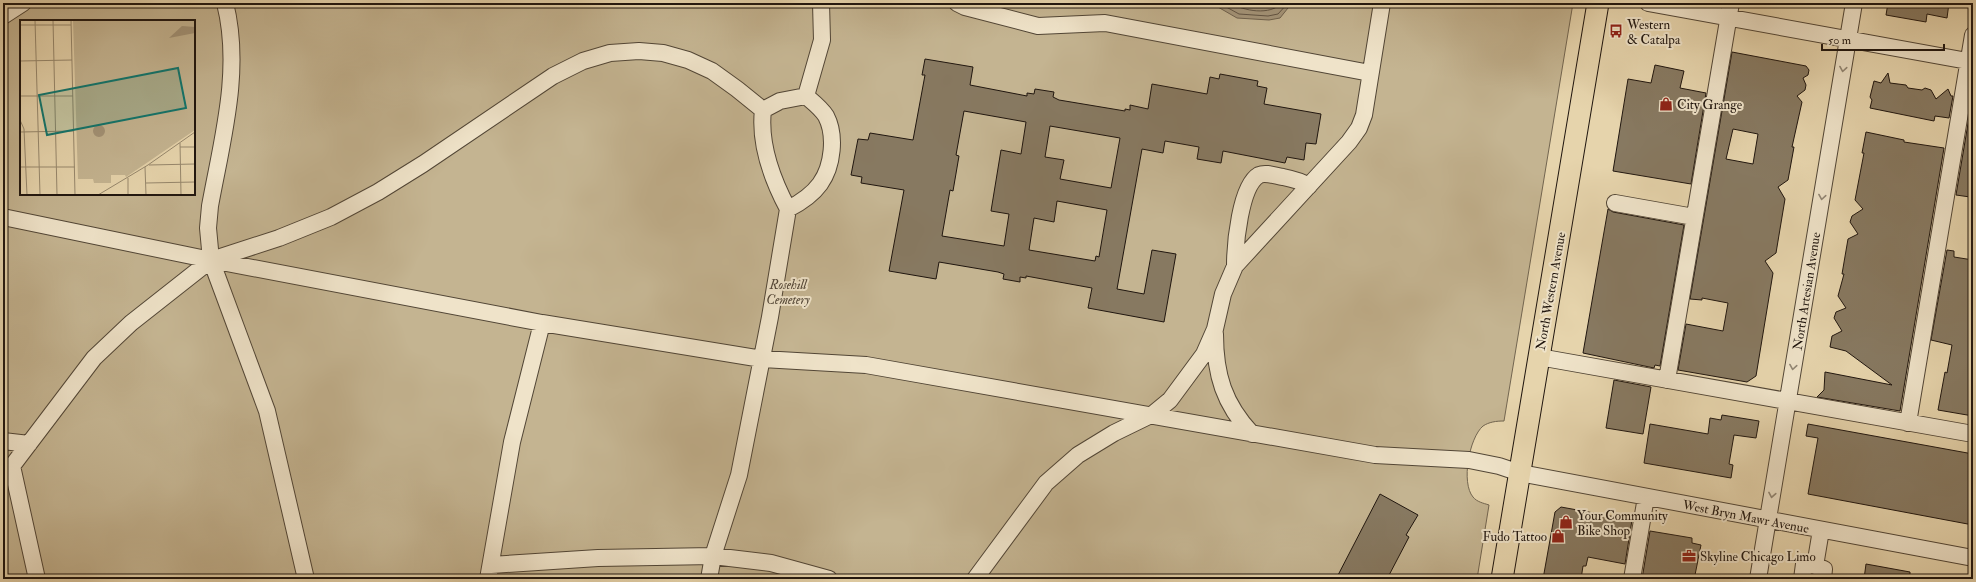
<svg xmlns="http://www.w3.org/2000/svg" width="1976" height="582" font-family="'IM FELL Double Pica',serif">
	<rect width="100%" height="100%" fill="#e6d4ac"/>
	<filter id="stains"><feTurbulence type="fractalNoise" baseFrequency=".005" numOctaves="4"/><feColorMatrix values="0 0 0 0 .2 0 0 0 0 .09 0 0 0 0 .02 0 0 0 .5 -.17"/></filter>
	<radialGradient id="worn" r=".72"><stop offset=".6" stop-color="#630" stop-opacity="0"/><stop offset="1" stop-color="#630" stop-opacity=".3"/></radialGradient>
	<path fill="#c4b491" stroke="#726550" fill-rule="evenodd" d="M3 3H1573L1504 421C1496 421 1489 422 1483 426 1469 438 1461 483 1473 497 1477 502 1483 503 1489 505L1477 579H3ZM21 21H194V194H21Z"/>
	<path fill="#a39377" stroke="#6f614d" d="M1211 3H1292L1280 18 1269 20 1237 18Z"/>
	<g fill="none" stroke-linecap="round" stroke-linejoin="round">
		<path stroke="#625443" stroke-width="1" d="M1219 3 1239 14 1268 16 1278 14 1288 3
			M1230 3C1244 11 1270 16 1282 3"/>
	</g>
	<path fill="#877961" stroke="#20160f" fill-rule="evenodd" d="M1888 3H1949L1947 18 1927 14 1926 22 1886 15Z
		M1732 52 1806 66 1809 70 1808 75 1803 78 1806 85 1805 90 1797 96 1802 102 1792 147H1794L1788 180 1778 187 1785 199 1776 253 1765 261 1773 273 1756 376 1747 382 1678 370 1686 324 1723 331 1728 303 1702 298V300L1690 299ZM1733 129 1758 134 1753 164 1726 159Z
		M925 59 973 67 970 85 1027 96V93L1034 94 1035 89 1054 92 1053 97 1059 100 1125 111V109L1130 110V105L1148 109 1152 84 1207 94 1210 77 1219 79 1220 74 1258 81 1257 86 1267 88 1264 104 1321 114 1316 144 1306 143 1304 160 1287 157 1285 163 1223 151 1221 163 1197 159 1199 147 1165 141 1163 153 1142 149 1117 289 1144 294 1152 250 1176 254 1164 322 1088 308 1092 288 1026 276V278L1020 277V282L1003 279 1004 274 998 272 939 262 936 279 889 271 904 190 861 183 862 177 851 175 858 139 868 140 870 133 913 140 925 75H922ZM964 111 1026 122 1021 154 1001 150 991 211 1009 214 1004 246 942 236 950 190 953 191 959 156 956 155ZM1050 126 1120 138 1111 188 1060 179 1064 160 1045 157ZM1057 201 1107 210 1099 257 1096 256 1095 261 1029 250 1034 218 1054 222Z
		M1655 65 1684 71 1680 88 1706 93 1691 184 1613 171 1628 79 1651 83Z
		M1888 73 1890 83 1906 85 1908 88 1922 90 1925 88 1931 90 1936 99 1948 89 1951 96H1953L1949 118 1935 116 1934 121 1870 108 1872 100 1870 97 1874 81 1881 83Z
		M1972 100 1973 173 1970 197 1956 195Z
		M1866 132 1904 140V142L1944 148 1900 411 1817 397 1824 390 1825 372 1892 385 1846 351 1830 347 1832 336 1842 331 1834 318 1836 312 1846 308 1838 296 1844 274H1842L1848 239 1858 234 1850 222 1852 216 1863 209 1855 200 1864 153H1862Z
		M1608 209 1613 212 1684 225 1660 366 1655 365 1654 368 1583 353Z
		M1947 250 1954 251V257L1973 260V416L1938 410 1945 372 1947 373 1952 345 1931 340Z
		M1614 380 1651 387 1643 434 1606 428Z
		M1722 415 1759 421 1756 438 1734 435 1729 464 1733 465 1731 478 1644 463 1650 424 1708 434 1710 418 1721 420Z
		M1808 424 1973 454V525L1808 494 1818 438 1806 436Z
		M1380 494 1418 515 1406 535 1409 537 1387 579H1336Z
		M1561 507 1632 520 1625 564 1588 557 1586 566H1583L1581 579H1543L1555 512Z
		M1650 531 1692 538V543L1701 545 1695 575H1693L1692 579H1642Z
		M1866 564 1910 572V579H1864Z"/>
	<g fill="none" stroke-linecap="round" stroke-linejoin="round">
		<g stroke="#524636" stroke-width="18">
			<path id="minor" d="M225 3C242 70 222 140 210 206L208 228 211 260 267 411 306 579
				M957 3 965 7 1038 26 1105 23 1370 73
				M1648 3 1973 62
				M3 16 23 3
				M763 110 780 101 806 96
				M1615 203 1694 217
				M3 217 211 260 542 323 762 359 866 365 1375 455 1469 460 1499 466 1520 473 1973 558
				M1235 266C1235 245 1240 186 1259 175 1266 172 1276 176 1283 177 1293 179 1301 181 1309 186
				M1215 334C1215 375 1224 404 1252 434
				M1539 357 1973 434
				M1667 380 1731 3
				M1908 423 1973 35
				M3 441 29 444
				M12 466 37 579
				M3 478 94 358 131 323 211 260 279 238 331 217 378 192 423 164 553 76 583 61 610 53 639 51 663 53 688 60 712 71 737 89 763 110C759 144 772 179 788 209
				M1821 530 1815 566 1824 569 1823 579
				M491 565 598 558 713 556 771 563 829 579
				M488 579 512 442 542 323
				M709 579 713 556 739 475 770 317 788 209C800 203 812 195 820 184 833 166 836 135 826 116 821 108 813 102 806 96L822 40 821 3
				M975 579 1046 483 1078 455 1114 433 1153 414 1170 400 1204 354 1215 329 1223 294 1235 266 1349 142 1359 128 1364 115 1382 3
				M1632 579 1646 497
				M1758 579 1854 3
				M1802 579 1804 564 1815 566"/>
		</g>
		<g stroke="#20160f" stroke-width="23">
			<path id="major" d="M1502 579 1598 3"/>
		</g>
		<use href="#minor" stroke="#efe3c9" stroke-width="16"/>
		<use href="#major" stroke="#e6d4ac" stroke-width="21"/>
	</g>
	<defs><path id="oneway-chevron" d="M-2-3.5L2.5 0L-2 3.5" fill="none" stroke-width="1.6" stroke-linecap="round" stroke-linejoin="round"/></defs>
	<g stroke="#928775">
		<use href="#oneway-chevron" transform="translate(1843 69) rotate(99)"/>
		<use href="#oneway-chevron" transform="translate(1822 197) rotate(99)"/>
		<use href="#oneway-chevron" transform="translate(1793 367) rotate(99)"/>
		<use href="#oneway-chevron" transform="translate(1772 495) rotate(100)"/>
	</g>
	<defs>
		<g id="bus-bare" transform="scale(1.08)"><path d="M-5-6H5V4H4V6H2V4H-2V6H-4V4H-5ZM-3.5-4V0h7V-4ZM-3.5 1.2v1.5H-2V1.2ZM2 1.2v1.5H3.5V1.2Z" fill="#8f2418" stroke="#efe3c9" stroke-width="2.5" paint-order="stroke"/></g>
		<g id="shop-bare" transform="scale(1.08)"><path d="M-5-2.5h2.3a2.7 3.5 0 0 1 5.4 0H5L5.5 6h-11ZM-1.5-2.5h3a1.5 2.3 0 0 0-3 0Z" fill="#8f2418" stroke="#efe3c9" stroke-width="2.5" paint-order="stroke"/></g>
		<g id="office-bare" transform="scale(1.08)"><path d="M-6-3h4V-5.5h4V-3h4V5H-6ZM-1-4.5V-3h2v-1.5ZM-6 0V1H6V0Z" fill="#8f2418" stroke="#efe3c9" stroke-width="2.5" paint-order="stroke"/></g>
	</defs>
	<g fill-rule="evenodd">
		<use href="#bus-bare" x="1616" y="31"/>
		<use href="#shop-bare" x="1666" y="104"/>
		<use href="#shop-bare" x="1566" y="522"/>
		<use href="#shop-bare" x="1558" y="536"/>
		<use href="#office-bare" x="1689" y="556"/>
	</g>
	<g text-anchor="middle" stroke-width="4" stroke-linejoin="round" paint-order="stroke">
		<g font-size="13" fill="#20160f" stroke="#efe3c9" text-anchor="start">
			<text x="1627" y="29">Western<tspan x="1627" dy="15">&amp; Catalpa</tspan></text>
			<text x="1677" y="109">City Grange</text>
			<text x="1577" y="520">Your Community<tspan x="1577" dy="15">Bike Shop</tspan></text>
			<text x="1547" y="541" text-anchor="end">Fudo Tattoo</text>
			<text x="1700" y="561">Skyline Chicago Limo</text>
		</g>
		<g font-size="13" font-style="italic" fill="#514536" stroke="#efe3c9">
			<text x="788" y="289">Rosehill<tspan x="788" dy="15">Cemetery</tspan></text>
		</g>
		<g font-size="13" fill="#20160f" stroke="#efe3c9">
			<text transform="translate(1550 291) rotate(-80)" y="5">North Western Avenue</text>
			<text transform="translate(1806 291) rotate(-81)" y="5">North Artesian Avenue</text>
			<text transform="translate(1746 516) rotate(11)" y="5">West Bryn Mawr Avenue</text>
		</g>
	</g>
	<g transform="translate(20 20)">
		<rect width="175" height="175" fill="#e6d4ac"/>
		<path d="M53 0H175V110L106 157 105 155H91V163H74L73 159H58Z" fill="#c4b491"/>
		<path d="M162 6 175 7V13L149 18ZM73 111a6 6 0 1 1 12 0a6 6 0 1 1-12 0Z" fill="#a39377"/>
		<path fill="none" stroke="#97886d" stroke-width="1" d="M15 0 20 175M33 0 37 175M51 0 55 175M0 5H51M0 41 52 40M0 76H53M0 100 4 109 7 175M0 112 54 111M160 123 161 175M160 127H175M129 145 175 144M0 147H55M125 147 126 175M108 158V175M126 163 175 162M78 175 128 145 175 112"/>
		<path fill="#0f766e" fill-opacity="0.15" stroke="#0f766e" stroke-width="2" d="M158 48 166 88 27 115 19 75Z"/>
		<rect width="175" height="175" fill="none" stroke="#20160f" stroke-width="2"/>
	</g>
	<rect width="1976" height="582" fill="none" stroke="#e6d4ac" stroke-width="16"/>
	<rect x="4" y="4" width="1968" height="574" fill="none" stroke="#20160f" stroke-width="2"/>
	<rect x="8" y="8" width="1960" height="566" fill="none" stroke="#20160f"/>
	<path d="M1822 44v6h122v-6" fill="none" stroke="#20160f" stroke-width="2"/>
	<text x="1828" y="44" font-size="12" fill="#20160f" stroke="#efe3c9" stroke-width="3" paint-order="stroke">50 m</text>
	<rect width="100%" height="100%" filter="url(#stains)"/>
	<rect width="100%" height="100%" fill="url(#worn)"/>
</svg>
